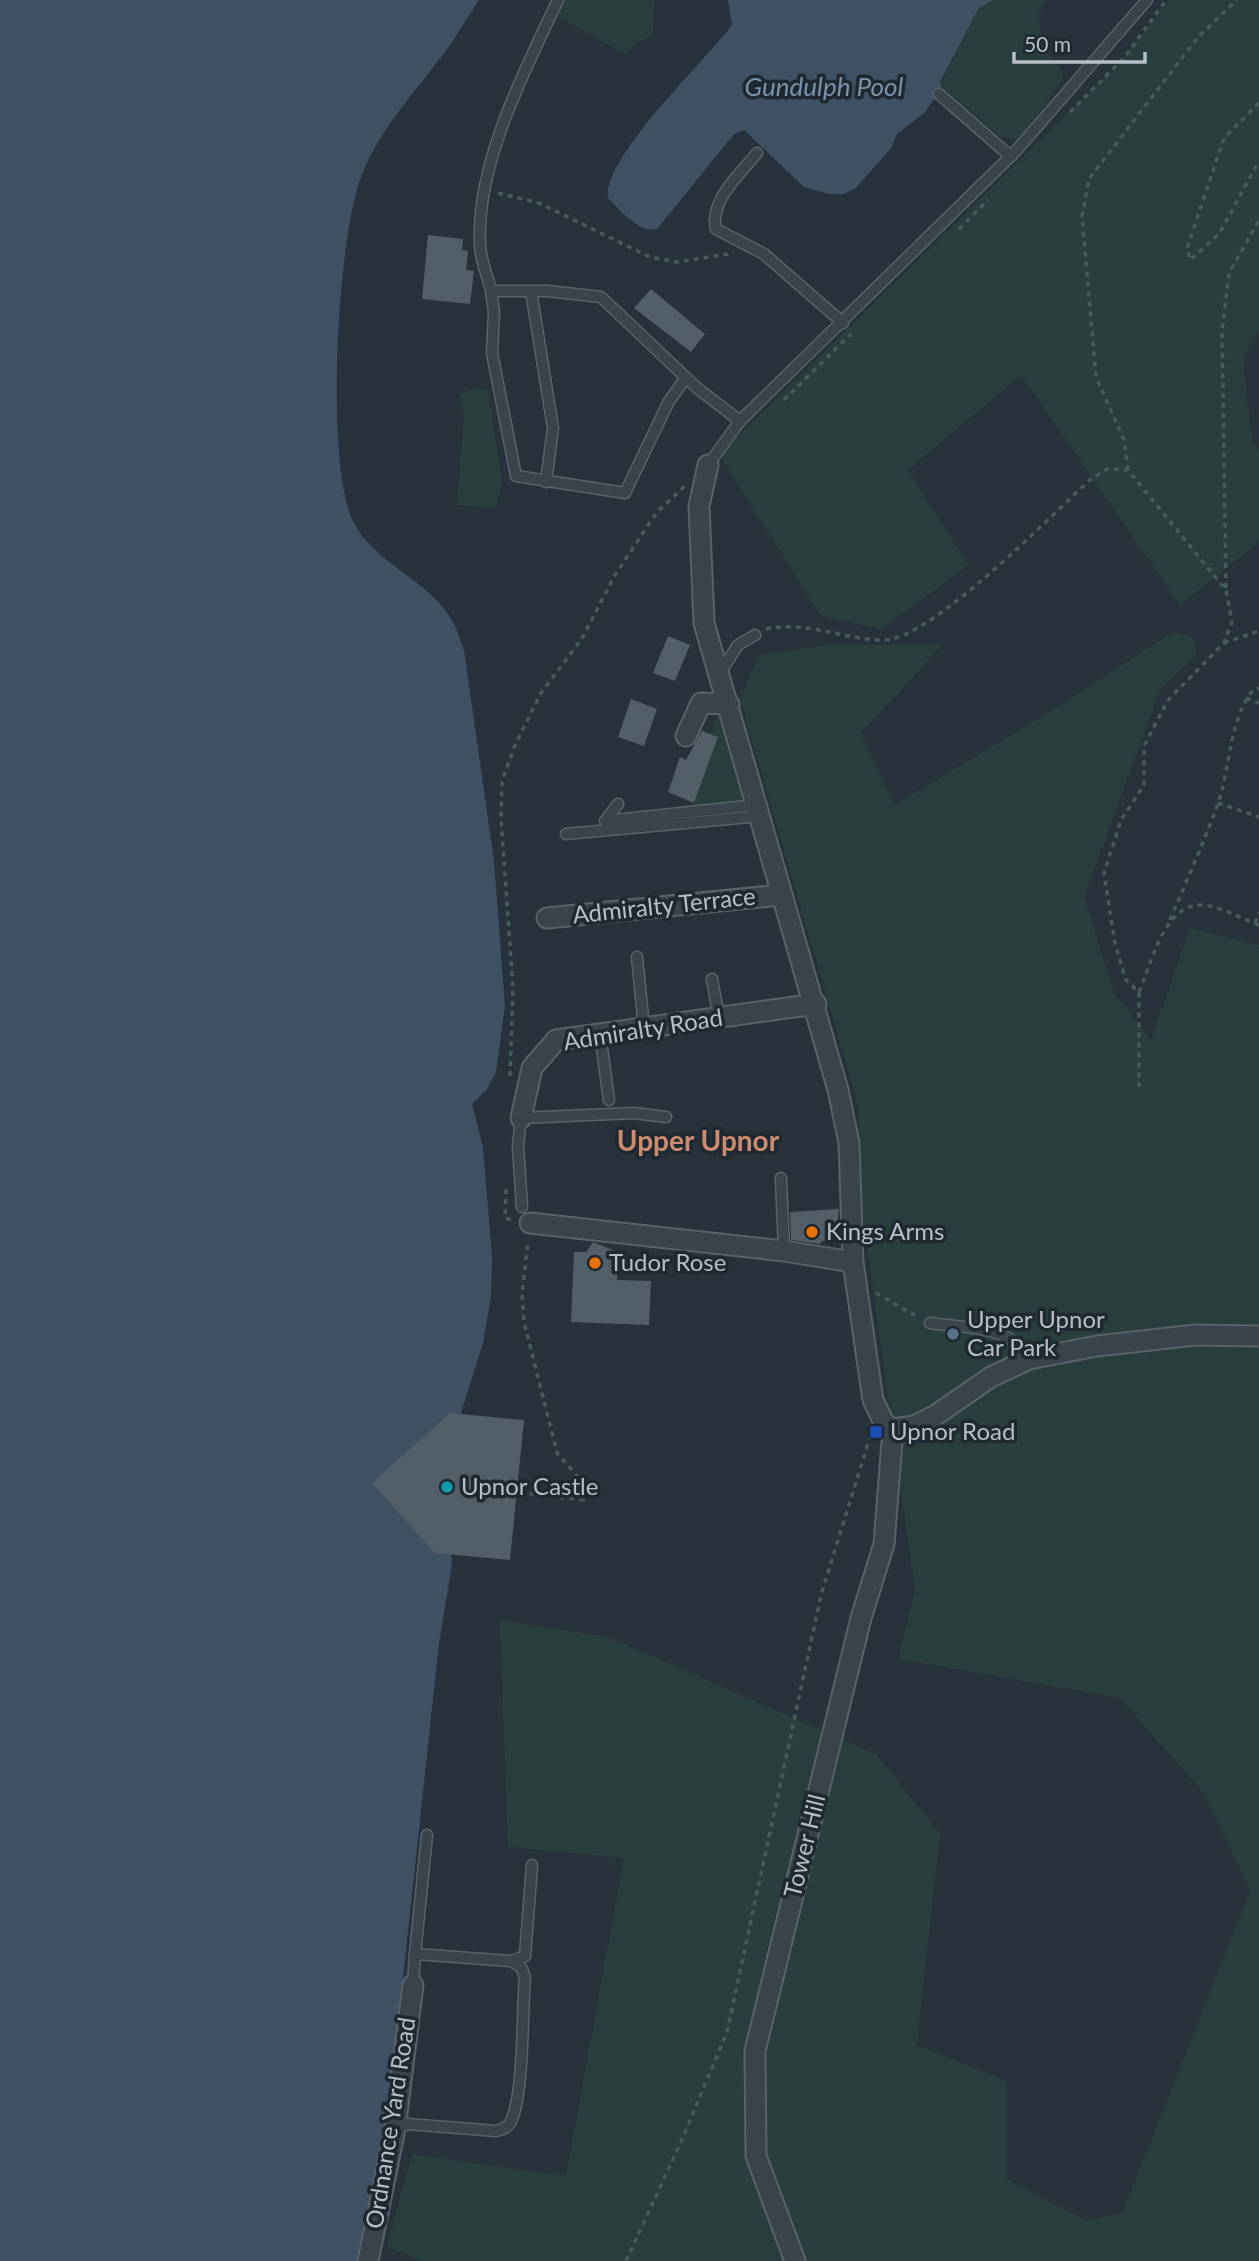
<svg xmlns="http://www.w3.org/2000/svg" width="1259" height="2261" font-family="Lato,sans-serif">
	<rect width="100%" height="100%" fill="#27323c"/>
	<path fill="#293f3e" d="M565 0H654L653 35 634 44 626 55 557 16Z
		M994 0H1047L1039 13 1041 44 1063 72 1061 81 1025 134 1017 140 999 136 940 85 979 8Z
		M1169 0H1259V330L1243 361 1252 442 1259 449V542L1180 605 1021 375 908 470 969 565 881 629 821 616 719 455 1124 58Z
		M474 388 488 390 502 481 496 508 457 505 464 418 460 394Z
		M1173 632 1192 636 1197 655 1161 688 1084 896 1114 993 1151 1040 1190 928 1259 945V2261H424L387 2247 412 2154 566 2176 624 1858 508 1847 500 1620 609 1637 876 1754 940 1834 917 2045 1007 2081V2179L1086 2220 1122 2213 1250 1891 1203 1792 1120 1698 898 1659 915 1590 862 1211 858 1104 740 699 759 655 826 645 943 644 861 733 895 805 1051 711Z
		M718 715H732L750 793 744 803 696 807 694 803 707 769 710 734Z"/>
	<path fill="#3e5263" d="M0 0H479C469 15 460 30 450 45 420 87 383 124 363 172 337 232 324 467 354 523 376 565 429 580 452 620 457 629 460 640 464 650L494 861 505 1006 496 1072 487 1089 472 1104 483 1147 492 1257 491 1296 483 1343 455 1432 450 1537 452 1564 439 1643 387 2127 358 2261H0Z
		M728 0H994L979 8 940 82 942 87 925 112 897 134 891 148 856 188 844 194H829L804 187 744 130 734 134 658 228C641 236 619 209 608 198 602 158 707 59 732 25Z"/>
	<path fill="#525f69" d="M428 235 463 239 462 250 468 251 466 270 474 271 470 304 422 299Z
		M651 289 705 334 691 352 634 308Z
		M668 636 690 645 675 681 653 673Z
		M631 699 657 709 644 746 618 737Z
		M702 731 718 737 694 803 668 792 680 757 686 760Z
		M839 1209 836 1240 822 1241 820 1244 791 1240 790 1212Z
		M593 1242 618 1252 617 1280 651 1281 649 1325 571 1322 574 1252H586Z
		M450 1413 524 1420 510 1560 435 1553 372 1483Z"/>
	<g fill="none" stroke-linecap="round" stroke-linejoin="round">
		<g stroke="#58626a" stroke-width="13">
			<path id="service" d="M558 0C524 72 476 164 480 244 480 260 488 276 491 291H548L601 297 697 388 740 421
				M939 94 1010 156
				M757 153C740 174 709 201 716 229L764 254 843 323
				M491 291 494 312 492 353 516 476 625 493 668 403 686 377
				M531 291 553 428 546 482
				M708 465 740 421 1015 152 1147 0
				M720 673 738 645 755 635
				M618 804 605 821 757 805
				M566 834 760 816
				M637 957 644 1028
				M712 979 719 1018
				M600 1034 609 1100
				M781 1178 784 1251
				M522 1207 518 1146 521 1118 634 1113 666 1117
				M930 1323C962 1328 1013 1325 1029 1359
				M415 1954 427 1835
				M511 1961 525 1956 532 1865
				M396 2128 408 2124 496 2131C504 2129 509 2127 512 2119 524 2089 522 2012 525 1977L521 1967 511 1961 415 1954 413 1985"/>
		</g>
		<g stroke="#58626a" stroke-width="23">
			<path id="minor" d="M708 465 699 506 704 623 838 1090 849 1143 853 1262 873 1400 884 1423 893 1429 914 1426 936 1415 991 1377 1029 1359 1097 1346 1195 1335 1259 1336
				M686 736 701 703 729 704
				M547 918 781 895
				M521 1118 532 1068 556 1040 816 1004
				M530 1223 784 1251 853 1262
				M368 2261 395 2129 413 1985
				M795 2261 756 2156 755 2051 861 1618 884 1544 893 1429"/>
		</g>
		<path stroke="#485b5b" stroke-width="3.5" stroke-dasharray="5 5" stroke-linecap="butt" d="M1259 103 1224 138 1187 248 1190 260 1219 234 1259 161
			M1070 112 1124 58 1166 0
			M498 193 539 203 650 257 677 262 734 253
			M959 229 988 200
			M784 400 851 334
			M1128 470 1124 440 1096 377 1082 216 1089 179 1199 36 1237 0
			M1226 588 1222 331 1229 273 1259 220
			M766 629C806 620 844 640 884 640 931 640 1051 515 1090 480L1107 469 1128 470 1226 590 1232 622 1224 643 1168 700 1144 746V785L1121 820 1104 873 1115 944 1126 980 1139 992V1087
			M1224 643 1259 631
			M1246 698 1259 703
			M1218 803 1259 817
			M1170 920C1186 882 1203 844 1217 806 1231 769 1228 720 1254 689L1259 688
			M1255 923 1259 912
			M1139 992C1151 965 1164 903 1202 905 1220 906 1242 919 1259 925
			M510 1076 513 988 501 818 502 781 515 745 541 693 581 640 615 575 657 512 686 485
			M506 1189 505 1218 513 1220
			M876 1293 918 1317
			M490 1489 584 1500 586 1486 557 1453 524 1322 522 1294 528 1241
			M626 2261 680 2144 727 2032 821 1595 871 1434"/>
		<use href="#service" stroke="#3a444c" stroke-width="10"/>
		<use href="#minor" stroke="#3a444c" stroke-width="19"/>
	</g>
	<g fill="#e8710a" stroke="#1f2931" stroke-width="2.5">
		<circle cx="812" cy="1232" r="7"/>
		<circle cx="595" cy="1263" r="7"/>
	</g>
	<circle fill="#5c6f8a" stroke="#1f2931" stroke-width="2.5" cx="953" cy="1334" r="7"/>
	<rect fill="#1a4fb4" stroke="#1f2931" stroke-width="2.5" x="869" y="1425" width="14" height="14" rx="3.5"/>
	<circle fill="#0f9aa8" stroke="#1f2931" stroke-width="2.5" cx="447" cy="1487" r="7"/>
	<g text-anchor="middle" stroke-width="7" stroke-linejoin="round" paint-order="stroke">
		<g font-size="24" fill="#b6bfc7" stroke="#1f2931">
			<text transform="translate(664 906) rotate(-6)" y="8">Admiralty Terrace</text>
			<text transform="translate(643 1030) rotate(-9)" y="8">Admiralty Road</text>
			<text transform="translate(805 1846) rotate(-76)" y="8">Tower Hill</text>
			<text transform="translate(391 2123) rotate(-81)" y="8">Ordnance Yard Road</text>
		</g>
		<g font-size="24" fill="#b6bfc7" stroke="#1f2931" text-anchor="start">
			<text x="826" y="1240">Kings Arms</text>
			<text x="609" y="1271">Tudor Rose</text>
			<text x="967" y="1328">Upper Upnor<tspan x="967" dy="28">Car Park</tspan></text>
			<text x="890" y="1440">Upnor Road</text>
			<text x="461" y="1495">Upnor Castle</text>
		</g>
		<g font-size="26" font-style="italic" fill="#7a93a8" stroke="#1f2931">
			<text x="824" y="96">Gundulph Pool</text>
		</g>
		<g font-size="28" font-weight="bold" fill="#cb8b6e" stroke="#1f2931">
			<text x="698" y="1151">Upper Upnor</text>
		</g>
	</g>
	<path d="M1014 52v10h131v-10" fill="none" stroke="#b6bfc7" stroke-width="3.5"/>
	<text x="1024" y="52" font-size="21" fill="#b6bfc7" stroke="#1f2931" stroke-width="5" paint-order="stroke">50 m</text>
</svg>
